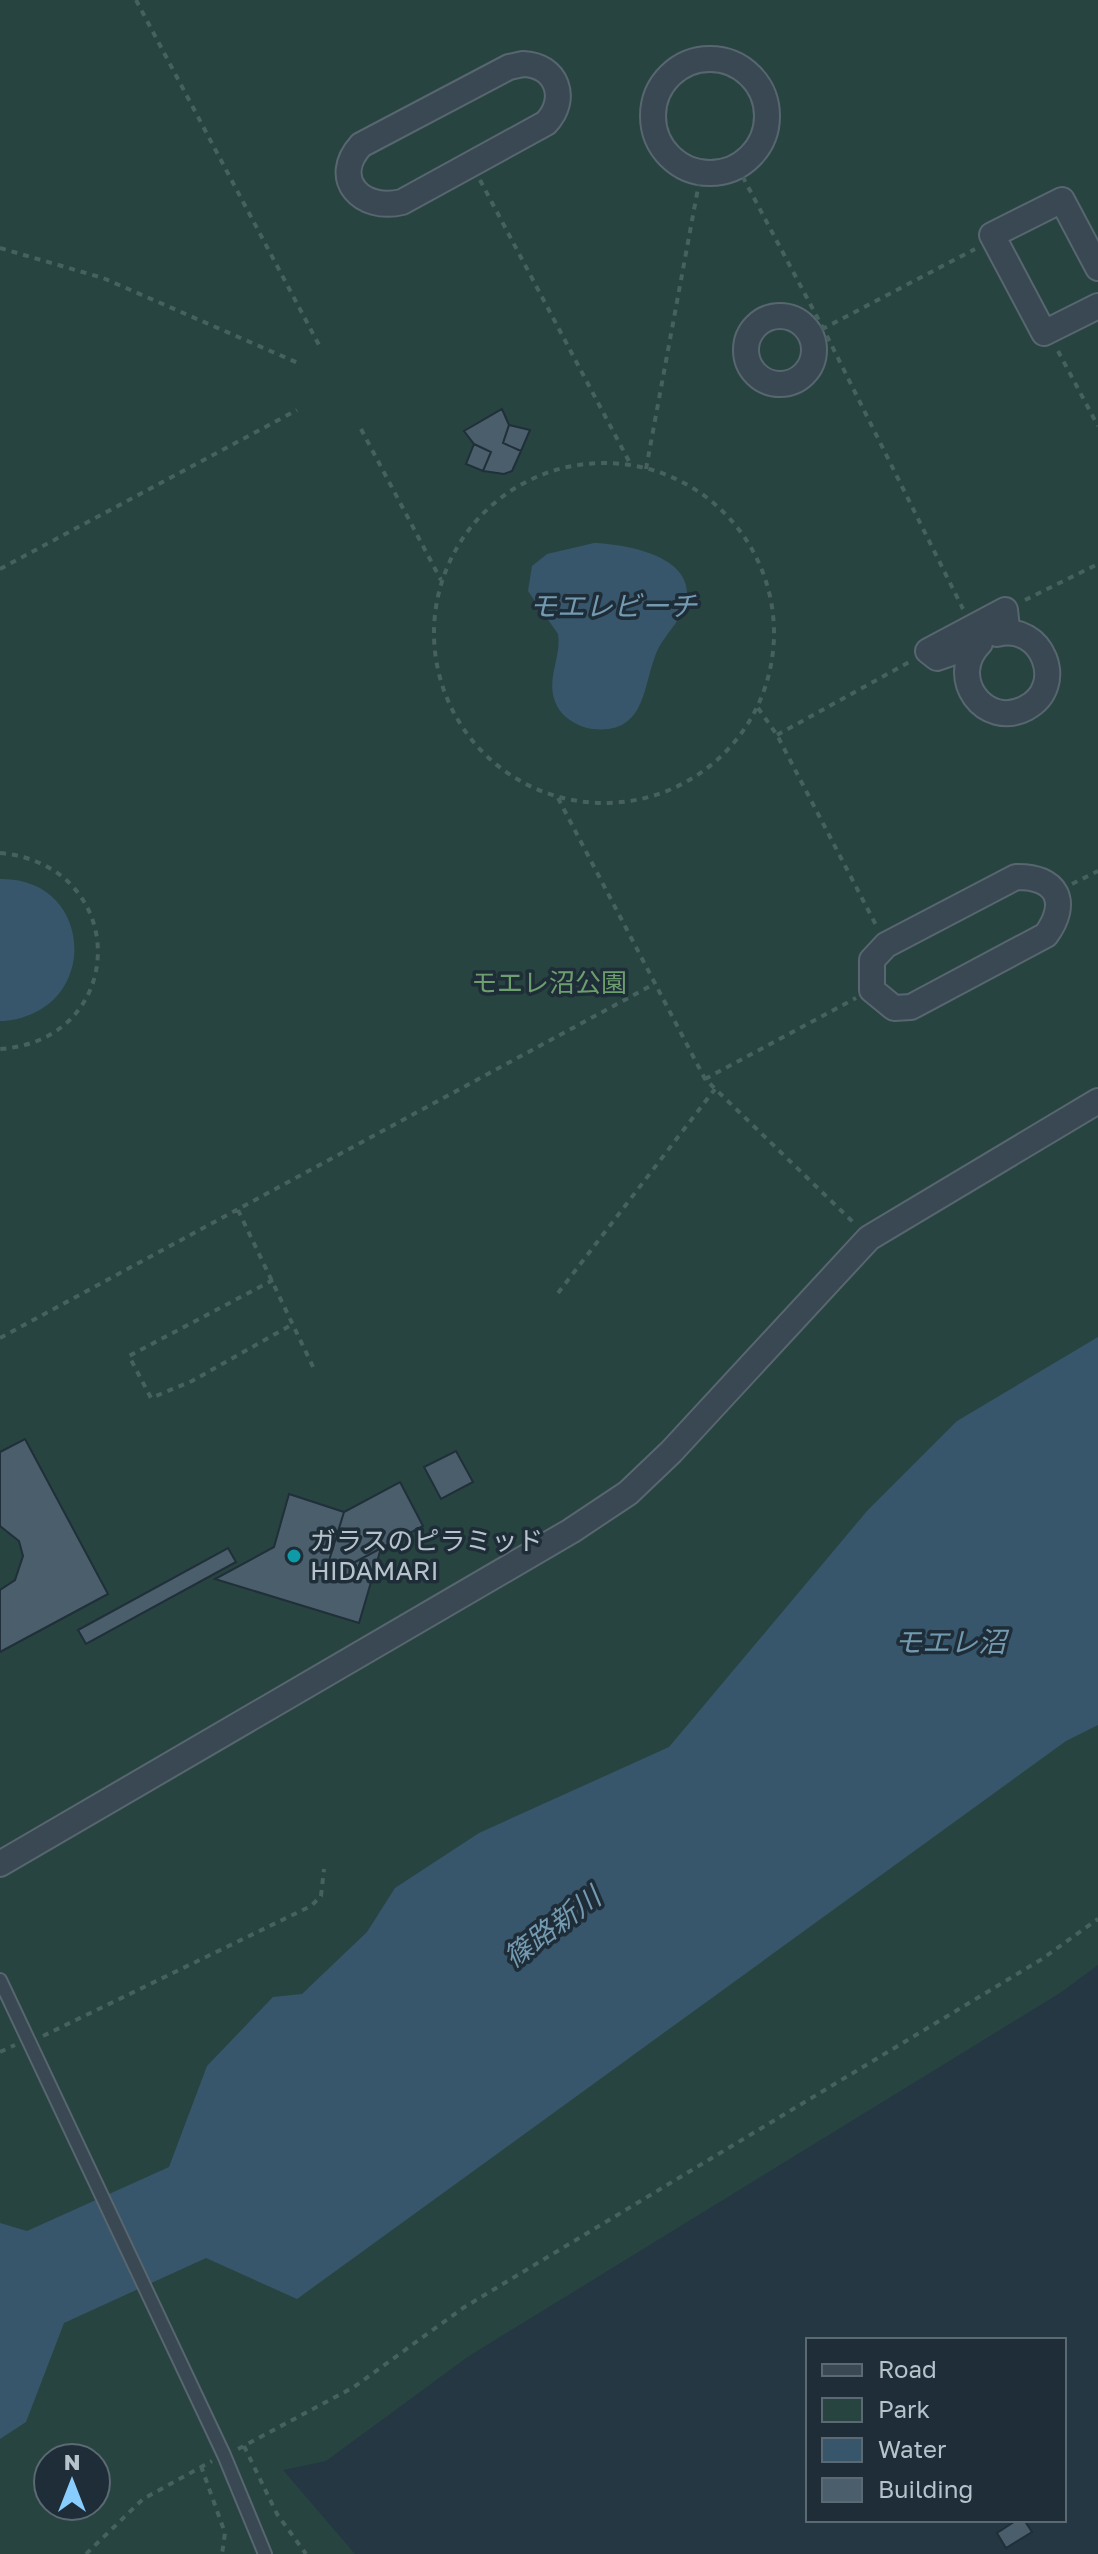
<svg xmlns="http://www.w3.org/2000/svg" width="1098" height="2554" font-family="'Golos Text','Noto Sans JP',sans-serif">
	<rect width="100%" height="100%" fill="#243743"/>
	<path fill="#274441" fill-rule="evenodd" d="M0 0H1098V1965L1060 1993 469 2356 326 2461 283 2470 355 2554H0ZM48 2458H96V2506H48Z"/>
	<path fill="#37566b" d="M594 543C626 544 703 557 684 608 679 622 665 635 658 649 642 684 648 735 592 729 579 727 563 718 557 706 544 681 562 658 558 634L528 591 532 566 547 554Z
		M0 879C95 877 102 1012 4 1021H0Z
		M1098 1337V1725L1066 1741 297 2299 206 2258 64 2323 26 2422 0 2439V2223L27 2231 169 2167 207 2066 273 1997 302 1994 367 1932 395 1888 479 1833 669 1747 867 1511 957 1421Z"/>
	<path fill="#4a5f6b" stroke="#202f39" stroke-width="2" d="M502 409 509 425 503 443 521 451 512 471 504 474 483 471 491 452 474 444 464 431Z
		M509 425 530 430 521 451 503 443Z
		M474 444 491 452 483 471 466 464Z
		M25 1439 108 1594 0 1652V1590L15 1580 23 1556 19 1541 0 1526V1452Z
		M456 1451 473 1482 441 1499 424 1467Z
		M400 1482 423 1526 344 1568 328 1564 344 1512Z
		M289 1494 344 1512 328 1564 344 1568 381 1548 359 1623 215 1579 274 1547Z
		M228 1548 236 1562 86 1644 78 1630Z
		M1017 2520H1024L1032 2532 1006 2548 997 2533Z"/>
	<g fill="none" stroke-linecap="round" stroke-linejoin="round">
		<g stroke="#57666f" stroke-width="16">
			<path id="lane" d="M0 1980 224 2455 265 2554"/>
		</g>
		<g stroke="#57666f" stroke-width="28">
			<path id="street" d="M653 116a57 57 0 1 1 114 0a57 57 0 1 1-114 0Z
				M523 64C557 65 569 99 546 123L402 202C362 212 330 179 361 145L509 67Z
				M1098 268 1062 200 992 235 1044 333 1098 306
				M746 350a34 34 0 1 1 68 0a34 34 0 1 1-68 0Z
				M1005 610 1007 628 997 634C1042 622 1068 686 1026 708 985 730 946 677 980 643L937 658 928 651Z
				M1016 877C1057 876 1070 902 1046 935L911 1007 894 1008 872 990V960L886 945Z
				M0 1864 571 1531 628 1493 671 1452 869 1238 1098 1101"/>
		</g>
		<path stroke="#47615f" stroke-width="4" stroke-dasharray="6 6" stroke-linecap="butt" d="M136 0 319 345
			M737 166 824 330 963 609
			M480 180 631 465
			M0 248 103 278 298 363
			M811 335 975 249
			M1058 351 1098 426
			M361 429 441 580
			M434 633a170 170 0 1 1 340 0a170 170 0 1 1-340 0Z
			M646 469 701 172
			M0 569 297 410
			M1025 600 1098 564
			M758 708 777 735 878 929
			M777 735 911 661
			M558 798 705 1079 855 1224
			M0 853C131 865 130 1040 0 1049
			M1072 884 1098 871
			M705 1079 856 998
			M238 1210 315 1371
			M273 1280 129 1356 151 1398 192 1381 293 1324
			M558 1293 715 1089
			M0 1338 654 984
			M43 2036 311 1906 321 1896 324 1869
			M0 2052 15 2045
			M244 2446 277 2514 306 2554
			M238 2449 354 2387 463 2308 1042 1959 1098 1919
			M201 2466 225 2533 222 2554
			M86 2554 143 2499 212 2461"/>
		<use href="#lane" stroke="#394852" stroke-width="12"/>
		<use href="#street" stroke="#394852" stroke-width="24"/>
	</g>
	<circle fill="#0f9aa8" stroke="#1e2d37" stroke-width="3" cx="294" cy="1556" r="8"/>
	<g text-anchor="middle" stroke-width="7" stroke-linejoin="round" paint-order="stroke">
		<g font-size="26" fill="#6c9e6e" stroke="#1e2d37">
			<text x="549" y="992">モエレ沼公園</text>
		</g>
		<g font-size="26" fill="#b6c3cc" stroke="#1e2d37" text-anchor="start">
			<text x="310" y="1550">ガラスのピラミッド<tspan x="310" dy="30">HIDAMARI</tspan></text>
		</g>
		<g font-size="28" font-style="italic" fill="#749ab1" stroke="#1e2d37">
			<text x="613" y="616">モエレビーチ</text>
			<text x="950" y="1652">モエレ沼</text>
			<text transform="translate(552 1927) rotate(-37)" y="10">篠路新川</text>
		</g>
	</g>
	<rect x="806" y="2338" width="260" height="184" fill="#1e2d37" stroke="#5b6973" stroke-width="2"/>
	<rect x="822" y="2364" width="40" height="12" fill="#394852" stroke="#5b6973" stroke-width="2"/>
	<text x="878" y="2378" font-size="24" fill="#b6c3cc">Road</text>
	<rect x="822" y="2398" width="40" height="24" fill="#274441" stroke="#5b6973" stroke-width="2"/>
	<text x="878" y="2418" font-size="24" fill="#b6c3cc">Park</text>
	<rect x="822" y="2438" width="40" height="24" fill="#37566b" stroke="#5b6973" stroke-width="2"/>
	<text x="878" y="2458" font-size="24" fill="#b6c3cc">Water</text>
	<rect x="822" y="2478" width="40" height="24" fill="#4a5f6b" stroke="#5b6973" stroke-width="2"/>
	<text x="878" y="2498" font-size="24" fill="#b6c3cc">Building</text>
	<g transform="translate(72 2482)"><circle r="38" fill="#1e2d37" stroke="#5b6973" stroke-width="2"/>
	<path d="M0-6L14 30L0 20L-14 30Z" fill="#89cdfe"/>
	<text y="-12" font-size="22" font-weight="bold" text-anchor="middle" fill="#b6c3cc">N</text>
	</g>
</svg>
